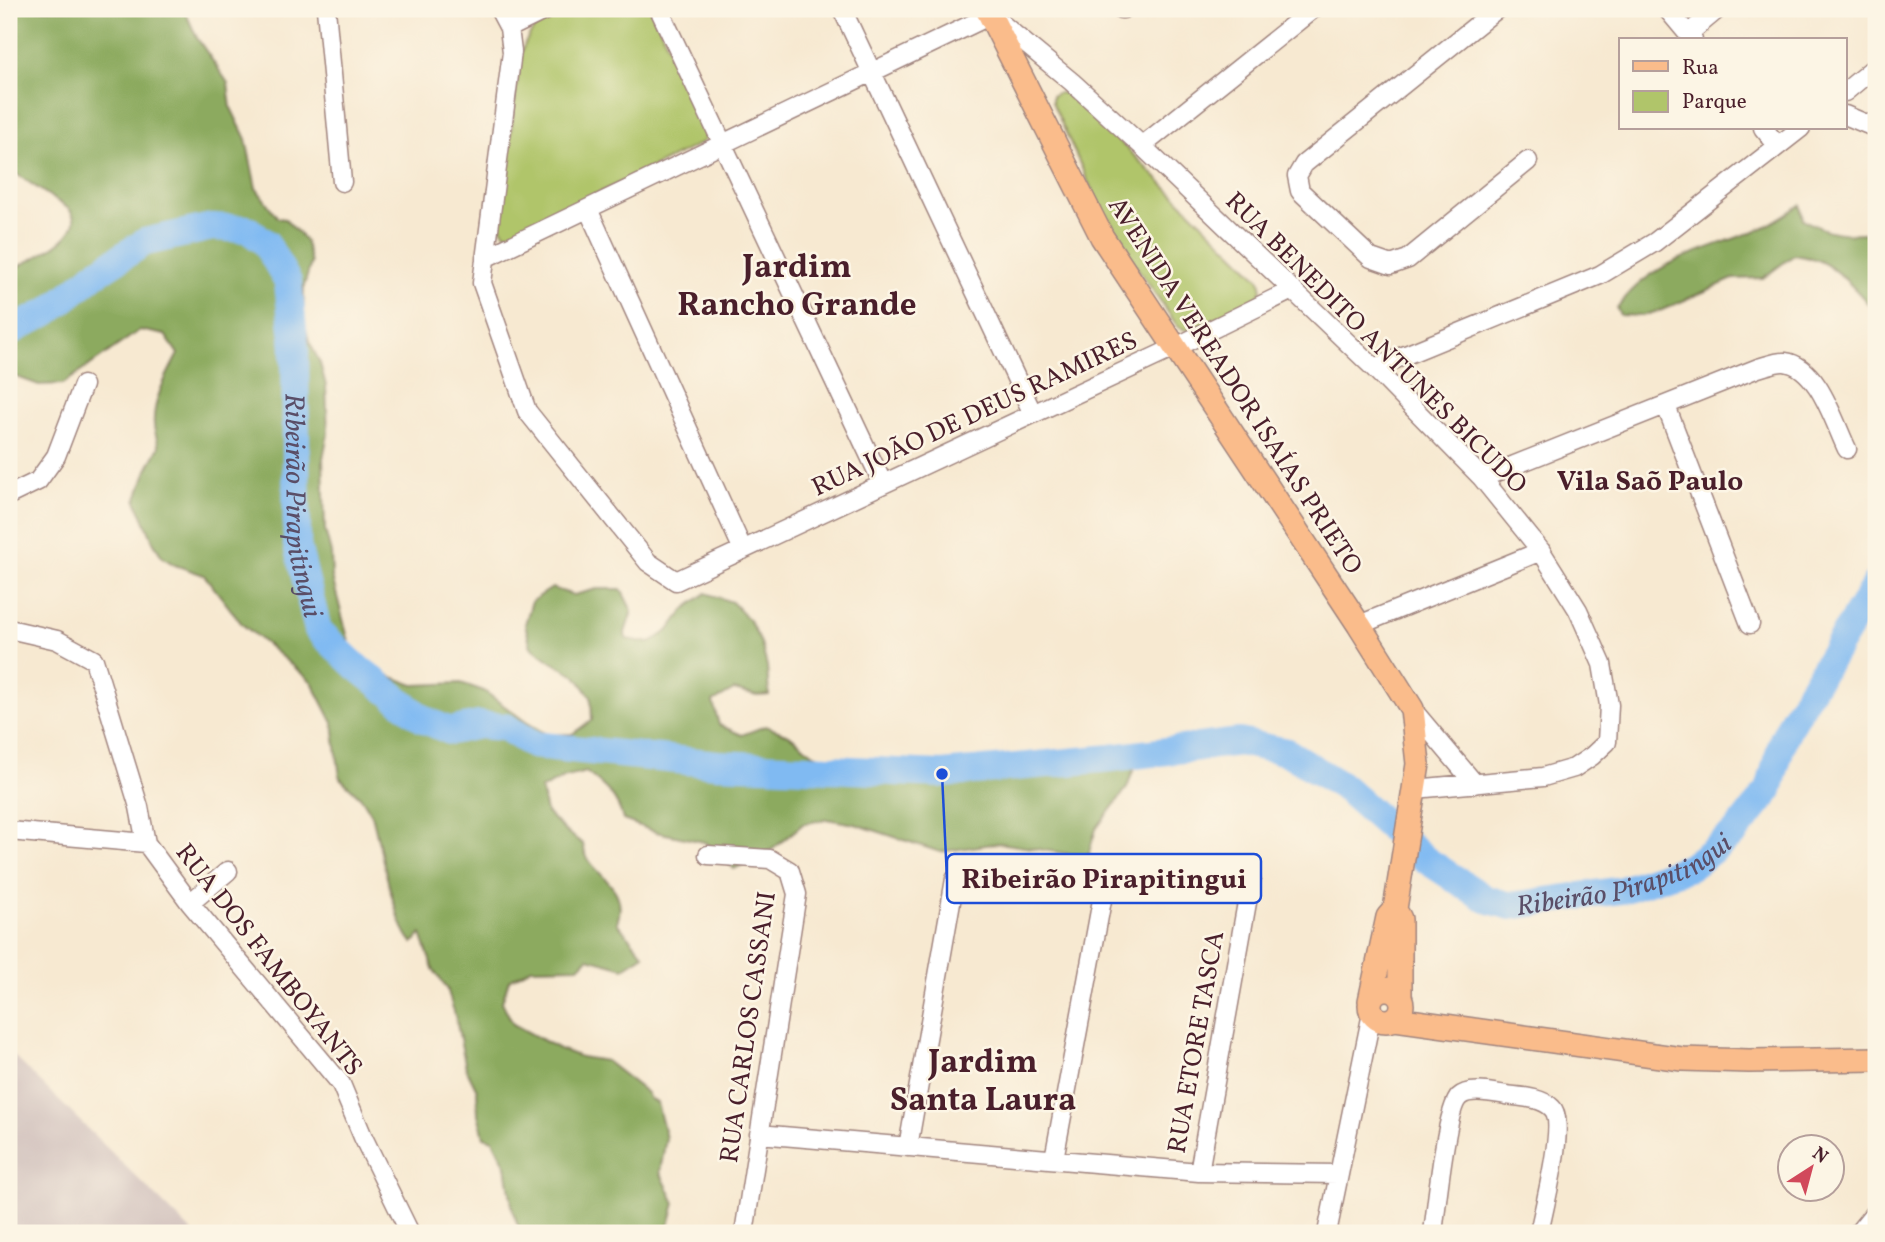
<svg xmlns="http://www.w3.org/2000/svg" width="1885" height="1242" font-family="Vollkorn,serif">
	<rect width="100%" height="100%" fill="#fcf5e5"/>
	<filter id="ink" filterUnits="userSpaceOnUse"><feTurbulence type="fractalNoise" baseFrequency=".0143" numOctaves="2"/><feDisplacementMap in="SourceGraphic" scale="14" xChannelSelector="R" yChannelSelector="G"/><feConvolveMatrix kernelMatrix="1 2 1 2 8 2 1 2 1" color-interpolation-filters="sRGB"/></filter>
	<filter id="wash" filterUnits="userSpaceOnUse"><feTurbulence type="fractalNoise" baseFrequency=".00686" numOctaves="4" result="noise"/><feDisplacementMap in="SourceGraphic" scale="28" xChannelSelector="R" yChannelSelector="G"/><feGaussianBlur stdDeviation="1.57" result="paint"/><feColorMatrix in="noise" values="0 0 0 0 0 0 0 0 0 0 0 0 0 0 0 0 0 1.4 0 .05"/><feComposite in="paint" operator="in"/></filter>
	<g filter="url(#wash)">
		<rect width="100%" height="100%" fill="#f7e9d1"/>
		<path fill="#d0c0bc" d="M9 1051 193 1233H9Z"/>
		<path fill="#b0c56a" stroke="#7d724a" stroke-width="2" d="M565 9H651L709 134 702 143 517 233 506 234 499 226 521 53C531 26 540 21 565 9Z
			M1057 93H1065L1097 119 1260 280 1262 290 1255 300 1189 331 1178 327 1119 241 1103 215 1052 102V96Z"/>
		<path fill="#8caa5e" stroke="#6b6444" stroke-width="2" d="M9 9H184L197 38 228 83 231 108 246 139 256 188 278 218 285 219 305 240 311 263 304 286 303 318 309 341 320 363 326 386 328 434 323 458 325 530 331 553 332 577 350 646 368 665 392 677 414 685 461 683 484 691 526 722 548 735 572 734 592 720 591 697 576 676 552 662 531 647 525 624 532 601 552 588 574 595 597 589H621L632 611 625 633 626 639 650 643 669 630 685 609 706 593 732 602 750 621 761 643 767 666 769 695 757 696 734 690 713 702 719 725 742 735 765 726 789 735 814 754 837 764 860 770 909 767 931 773 979 762 1003 760 1028 763 1080 756 1123 754 1135 765 1127 788 1096 829 1089 852 1090 855 1082 856 999 843 940 852 855 824 826 819 803 824 773 849 734 869 720 853 704 842 656 832 623 820C618 797 604 786 586 772L563 778 541 789 546 812 565 831 583 844C587 877 631 881 617 923L644 955 624 968 588 958 579 967 531 968 509 980 502 1002 513 1024 559 1049 581 1057 606 1061 647 1093 650 1099 657 1103 666 1138 660 1172 675 1203 667 1233H521L513 1212 506 1166 493 1140 484 1137 478 1114 477 1090 466 1068 456 1019 447 988 433 969 421 934 413 943C394 926 380 843 372 815L363 800 340 778 333 723 312 682 242 624 204 575 175 565 162 557 153 541 136 501 147 470 159 447C158 440 154 432 154 425 152 401 167 375 178 354L165 335 140 330 63 384 39 385 17 377H9V271C25 262 76 242 74 219 74 215 71 212 69 209L9 169Z
			M1800 205 1803 219C1829 235 1847 235 1876 232V314C1864 297 1836 267 1817 260 1810 257 1801 257 1794 255L1763 278 1733 279 1662 310 1641 316 1620 315 1617 309C1649 259 1712 249 1762 228 1775 222 1788 213 1800 205Z"/>
		<g fill="none" stroke-linecap="round" stroke-linejoin="round">
			<path stroke="#80baf2" stroke-width="28" id="s1" d="M9 332 51 310 95 274 145 242 212 227 247 229 266 243 288 282 295 348 297 545 318 630 351 662 423 719 450 731 479 725 505 727 533 745 717 764 942 774 1111 758 1239 742 1287 752 1345 788 1426 860 1486 899 1511 906 1622 890 1690 867 1735 833 1769 790 1783 739 1793 719 1876 583"/>
		</g>
	</g>
	<g filter="url(#ink)">
		<g fill="none" stroke-linecap="round" stroke-linejoin="round">
			<g stroke="#a0847e" stroke-width="21">
				<path id="minor" d="M326 9 342 182
					M499 9 509 28 512 52 482 283 527 411 648 562 676 581 1176 347 1292 290
					M659 9 883 484
					M842 9 1033 414
					M1121 9H1123
					M1497 9 1304 164 1297 176 1300 191 1371 258 1391 265 1408 259 1528 161
					M1667 9 1693 40
					M509 28 548 9
					M1688 34 1718 9
					M1845 92 1876 66
					M1845 115 1876 128
					M1763 128 1778 146
					M1142 146 1313 9
					M588 209 743 550
					M485 258 991 15 1072 82 1142 146 1374 368 1482 478 1541 551 1578 610 1602 664 1609 705 1607 742 1592 756 1574 768 1543 777 1415 789
					M1374 368 1600 275 1655 242 1801 128
					M1666 406 1750 624
					M1482 478 1758 368C1766 366 1777 361 1785 362 1818 366 1834 422 1847 449
					M9 495 38 481 56 456 83 385
					M1359 625 1541 551
					M9 629 57 640 94 660 139 807 146 843 190 903 341 1084 363 1137 410 1233
					M1412 709 1475 784
					M9 831 146 843
					M708 855 770 859 790 871 797 894 744 1233
					M190 903 228 871
					M759 1134 1199 1172 1338 1174
					M908 1147 955 879
					M1054 1159 1107 873
					M1199 1172 1251 880
					M1327 1233 1372 1013
					M1433 1233C1436 1210 1446 1109 1459 1097 1469 1087 1494 1093 1506 1095 1521 1097 1541 1097 1552 1108 1567 1122 1543 1211 1539 1233
					M1858 1233 1876 1211"/>
			</g>
			<g stroke="#a0847e" stroke-width="26">
				<path id="major" d="M987 9 1102 237 1359 625 1412 709 1418 764 1395 909 1388 917 1370 1001
					M1398 915 1400 919V996
					M1370 1005a16 16 0 1 1 32 0a16 16 0 1 1-32 0Z
					M1395 1019 1682 1059 1749 1061 1876 1059"/>
			</g>
			<use href="#minor" stroke="#fff" stroke-width="18"/>
			<use href="#major" stroke="#fabc8b" stroke-width="23"/>
		</g>
	</g>
	<g text-anchor="middle" stroke-width="5" stroke-linejoin="round" paint-order="stroke">
		<g font-size="26" fill="#4a1f2b" stroke="#fcf5e5">
			<text transform="translate(1377 342) rotate(45)" y="9">RUA BENEDITO ANTUNES BICUDO</text>
			<text transform="translate(1236 385) rotate(57)" y="9">AVENIDA VEREADOR ISAÍAS PRIETO</text>
			<text transform="translate(974 413) rotate(-25)" y="9">RUA JOÃO DE DEUS RAMIRES</text>
			<text transform="translate(270 959) rotate(52)" y="9">RUA DOS FAMBOYANTS</text>
			<text transform="translate(747 1027) rotate(-82)" y="9">RUA CARLOS CASSANI</text>
			<text transform="translate(1195 1042) rotate(-80)" y="9">RUA ETORE TASCA</text>
		</g>
		<g font-size="28" font-weight="bold" fill="#4a1f2b" stroke="#fcf5e5">
			<text x="1650" y="490">Vila Saõ Paulo</text>
		</g>
		<g font-size="28" font-style="italic" fill="#5a4e67" stroke="#fcf5e5">
			<text dy="10" stroke="none"><textPath href="#s1" startOffset="560">Ribeirão Pirapitingui</textPath></text>
			<text dy="10" stroke="none"><textPath href="#s1" startOffset="2093">Ribeirão Pirapitingui</textPath></text>
		</g>
		<g font-size="33" font-weight="bold" fill="#4a1f2b" stroke="#fcf5e5">
			<text x="797" y="277">Jardim<tspan x="797" dy="38">Rancho Grande</tspan></text>
			<text x="983" y="1072">Jardim<tspan x="983" dy="38">Santa Laura</tspan></text>
		</g>
	</g>
	<path fill="none" stroke="#1d4ed8" stroke-width="2.5" d="M942 774L947 879"/>
	<circle fill="#1d4ed8" stroke="#fcf5e5" stroke-width="2.5" cx="942" cy="774" r="7"/>
	<rect fill="#fcf5e5" stroke="#1d4ed8" stroke-width="2.5" x="947" y="854" width="314" height="49" rx="7"/>
	<g font-size="28" text-anchor="middle" font-weight="bold" fill="#4a1f2b">
		<text x="1104" y="888">Ribeirão Pirapitingui</text>
	</g>
	<rect width="1885" height="1242" fill="none" stroke="#fcf5e5" stroke-width="35"/>
	<rect x="1619" y="38" width="228" height="91" fill="#fcf5e5" stroke="#b59f9b" stroke-width="2"/>
	<rect x="1633" y="61" width="35" height="10" fill="#fabc8b" stroke="#b59f9b" stroke-width="2"/>
	<text x="1682" y="74" font-size="21" fill="#4a1f2b">Rua</text>
	<rect x="1633" y="91" width="35" height="21" fill="#b0c56a" stroke="#b59f9b" stroke-width="2"/>
	<text x="1682" y="108" font-size="21" fill="#4a1f2b">Parque</text>
	<g transform="translate(1811 1168) rotate(36)"><circle r="33" fill="#fcf5e5" stroke="#b59f9b" stroke-width="2"/>
	<path d="M0-5L12 26L0 18L-12 26Z" fill="#d1495b"/>
	<text y="-10" font-size="19" font-weight="bold" text-anchor="middle" fill="#4a1f2b">N</text>
	</g>
</svg>
